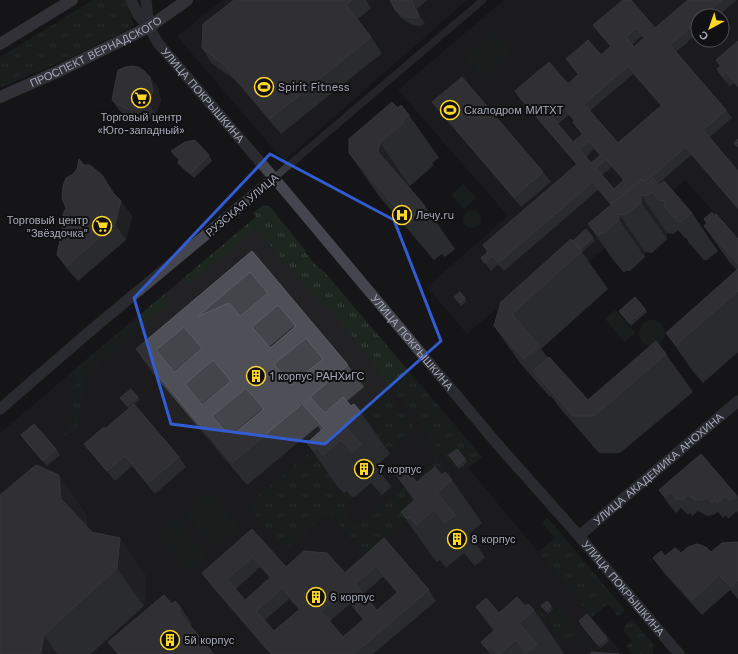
<svg xmlns="http://www.w3.org/2000/svg" width="738" height="654" font-family="'Work Sans',sans-serif">
	<defs>
		<pattern id="grass-tufts" width="24" height="20" patternUnits="userSpaceOnUse"><rect width="24" height="20" fill="#1d2720"/><path d="M3 7l-1-3M5 7V3M7 7l1-3M15 17l-1-3M17 17v-4M19 17l1-3" fill="none" stroke="#3b443e"/></pattern>
	</defs>
	<rect width="100%" height="100%" fill="#161618"/>
	<path fill="#222225" fill-rule="evenodd" d="M223 0H467L284 161 177 36Z
		M504 0H738V239L685 180 582 267 566 249 467 334 427 287 508 216 398 90ZM698 16H722V40H698Z
		M256 217 474 475 623 654H0V433Z"/>
	<path fill="url(#grass-tufts)" fill-rule="evenodd" d="M93 0H125L134 25 133 27 72 57 0 88V57Z
		M263 205 270 207 306 251 305 252 319 269 321 268 482 457 468 468 465 465 457 473 334 312 318 300 256 228 192 282 189 283 185 281 186 276 256 217 253 213Z
		M167 292 168 299V303L86 375 77 428 73 433 65 435 63 434 69 431 76 378 68 375Z
		M384 392 394 402 450 472 451 477 448 484 366 554 329 513 286 549 250 509 252 501 380 393ZM412 431 436 461 356 526 342 510 370 486 381 498 393 487 376 468 392 453 389 449ZM374 468 382 495 371 483 353 498 347 491Z
		M547 517 625 610 618 616 608 604 592 617 538 552 555 538 542 523Z
		M559 607 598 654H593L577 635 566 644 548 622 542 627 533 617 540 611 547 618Z
		M632 619 653 644V654H633L626 646 632 641C623 630 620 629 632 619Z"/>
	<path fill="#1d2720" d="M494 31 512 52 482 78 464 56Z
		M463 184 476 198 464 209 451 195Z
		M463 219a9 9 0 1 1 18 0a9 9 0 1 1-18 0Z
		M615 310 635 333 625 342 605 319Z
		M639 333a13 13 0 1 1 26 0a13 13 0 1 1-26 0Z
		M209 491 240 528 216 549 184 512Z
		M176 519 207 556 189 572 157 535Z"/>
	<g fill="none" stroke-linecap="round" stroke-linejoin="round">
		<path stroke="#38383f" stroke-width="7" d="M274 178 483 0"/>
		<g stroke="#44454e" stroke-width="11">
			<path id="s1" d="M131 0 138 15 149 27 158 43 280 185 499 446 579 536 679 654"/>
			<path d="M146 0 149 27"/>
			<path d="M0 409 89 332 274 178"/>
			<path id="s2" d="M579 536 738 401"/>
		</g>
		<g stroke="#52535d" stroke-width="12">
			<path d="M0 44 72 0"/>
			<path id="s3" d="M0 97 57 72 149 27 187 0"/>
		</g>
	</g>
	<path fill="#44454b" fill-rule="evenodd" d="M234 0H366L371 8 357 20 371 37 382 53 281 134 234 79 212 64 202 48Z
		M390 0H427L417 9 425 24 419 26 413 25 407 22 401 18 395 10Z
		M688 0H737L718 16H698V33L676 52 726 110 732 118 710 137 738 171V209L691 155 658 184 692 213 718 251 707 260H704L690 244 686 238H685L678 230 674 234 667 233V239L652 253 645 252V257L630 271H626L624 273 614 261 588 224 611 205 598 190 504 271 498 264 491 271 481 258 488 252 483 245 577 165 520 99 515 91 568 84 578 75 566 59 601 55 611 47 599 33 593 25 655 28ZM642 36 644 38 634 47 632 45ZM633 74 661 106 618 143 590 111ZM569 115 574 121 573 122 582 135 573 142 558 124ZM594 149 600 156 591 163 586 157ZM612 167 623 180 614 189 602 175Z
		M738 41V88L734 83 730 86 724 80 717 69 720 66 716 60Z
		M158 88 161 101 156 114 151 118 146 120H135L125 115 119 110 112 100Z
		M432 102 543 172 551 182 521 207 440 112Z
		M398 108 409 115 439 158 432 163 434 165 410 186 409 188 425 206 455 249 445 257 442 254 434 260 379 196 349 153Z
		M171 151 209 155 212 161 194 178 182 168 178 163 179 160 174 156Z
		M84 165 102 175 116 196 121 201 132 216 126 240 78 281 68 270 57 255 73 174Z
		M704 219 738 239V352L703 383 692 370 666 333 737 270 730 263 704 226 707 223Z
		M593 238 595 241 582 252 608 289 541 349 548 358 588 400 666 354 693 392 620 453H599L560 408 551 396 550 397 520 363 494 326 573 241Z
		M252 251 348 365 364 387 347 401 351 406 360 411 390 454 376 466 391 487 382 495 371 483 353 498 347 491 344 493 337 486 307 443 321 431 318 426 247 485 151 371 136 349ZM266 294 240 316H239ZM293 327 294 328 270 348 269 347ZM200 349 201 350 174 372V371ZM229 382 202 405V404ZM261 410H262L230 437H229Z
		M454 297 465 298 467 301 461 306Z
		M645 309 647 312 631 326 621 314Z
		M131 389 140 400 134 404 179 457 186 467 155 494 132 466 115 481 92 454 84 444 105 429 129 409 120 398Z
		M21 435 56 449 60 455 47 466 24 440Z
		M701 454 738 497V513L737 511 728 519 726 515 723 518 718 512 713 515 707 516 698 511 692 516 690 513 688 515 681 508 676 513 670 506 659 490Z
		M449 455 465 459 467 462 459 469Z
		M396 475 417 482 442 475 452 480 482 523 469 534 485 557 475 566 464 553 446 568 440 560 437 562 431 555 401 512 414 501Z
		M86 513 87 526 92 532 146 576 144 606 91 654H0Z
		M252 529 286 567 345 573 384 538 429 590 436 601 373 654H270L209 583 202 573ZM260 567 270 578 245 600 236 589ZM383 577 397 593 377 610 363 594ZM289 599 299 610 274 631 265 620ZM350 604 363 620 343 637 330 621Z
		M738 542V599L730 590 702 615 664 573 653 558 681 553 711 552Z
		M172 604 181 608 192 624 190 625 214 654H117L108 642Z
		M525 606 534 610 564 653 562 654H490L481 642 494 632 476 607 499 613Z
		M541 606H551L553 609 548 614Z
		M580 624 607 638 609 641 600 648Z"/>
	<path fill="#2d2d32" d="M412 1 417 9 425 24 419 16Z
		M150 77 158 88 161 101 156 114 148 103Z
		M380 143 410 186 408 195 378 152Z
		M102 175 113 190 120 204 121 201 132 216 126 240 115 224 112 192Z
		M641 195 667 233V239L641 202Z
		M619 214 645 252V257L619 220Z
		M59 475 86 513 88 536 61 499Z
		M120 538 146 576 144 606 117 568Z
		M44 635 57 654H43L41 651Z"/>
	<path fill="#4f4f57" stroke="#5c5d66" fill-rule="evenodd" d="M234 0H352L346 5 371 37 270 119 223 64 202 48 203 24Z
		M390 0H412V1L419 16 414 18 407 17 401 14 395 10Z
		M623 0H631L655 28 688 0H722L703 16H698V21L670 45 726 110 703 130 738 171V208L686 147 645 182 642 179 611 204 593 182 498 263 493 256 485 263 481 258 488 252 483 245 577 164 515 91 549 62 568 84 579 74 566 59 588 40 601 55 611 46 593 25ZM636 28 644 38 634 47 626 37ZM628 66 662 105 618 143 584 104ZM563 107 575 120 573 122 583 134 573 142 552 117ZM589 141 601 155 591 163 579 149ZM606 159 624 180 614 189 596 168Z
		M738 41V86L726 72 722 76 717 69 721 66 716 60Z
		M132 66 138 67 144 71 150 77 153 91 148 103 144 107 139 110 128 109 117 104 112 100 118 70 126 67Z
		M462 77 543 172 514 197 432 102Z
		M392 102 398 108 401 105 409 115 402 121 404 122 380 143 378 152 425 206 415 215 412 211 404 217 349 153V139Z
		M738 139V147L734 143Z
		M195 140 209 155 191 173 178 163 180 159 171 151 185 142Z
		M79 159 84 165H90L102 175 112 192 121 201 115 224 67 266 57 255 62 230 63 214 66 208 62 198 63 186 66 178 73 174 77 169Z
		M653 178 659 185 664 181 692 213 681 222H678L664 206 665 201 659 200 652 192 647 196 641 195V202L626 215 619 214V220L604 233H600L598 236 588 224 642 179 647 184Z
		M712 212 714 215 716 214 738 239V264L704 226 707 223 704 219Z
		M586 229 593 238 580 249 573 241Z
		M571 239 582 251 512 314 539 346 524 359 494 326 501 302Z
		M252 251 348 365 232 463 136 349ZM250 272 268 293 240 316 229 303 197 317ZM278 305 296 326 270 348 252 327ZM184 327 202 348 174 372 156 350ZM306 338 323 359 291 385 274 364ZM213 360 231 381 202 405 185 384ZM246 388 264 409 230 437 212 416Z
		M738 269V291L676 345 666 333Z
		M460 292 465 298 460 303 454 297Z
		M635 297 645 309 629 323 619 311Z
		M656 341 666 354 594 416H573L533 371 549 357 588 400Z
		M131 389 138 397 127 406 120 398Z
		M343 397 351 406 354 404 360 411 344 425 361 444 352 452 341 440 323 455 317 448 314 451 307 443 324 428 303 405 311 398 325 413Z
		M134 404 179 457 148 483 125 456 107 471 84 444 104 427 105 429Z
		M34 424 56 449 43 461 21 435Z
		M457 449 465 459 457 466 449 455Z
		M701 454 737 496 730 501 726 496 718 503 715 500 712 503 707 497 702 500H696L688 495 682 500 679 498 677 500 670 492 665 497 659 490Z
		M36 465 59 475 61 499 92 532 120 538 117 568 44 635 41 651 38 654H0V495Z
		M435 467 442 475 445 472 452 480 437 493 455 515 445 523 434 510 416 525 410 517 407 519 401 512 416 499 396 475 405 468 417 482Z
		M252 529 286 567 304 551 327 553 345 573 384 538 429 590 354 654H272L202 573ZM253 557 271 577 245 600 227 579ZM376 566 398 592 377 610 355 584ZM282 588 300 609 274 631 256 611ZM342 594 364 619 343 637 321 611Z
		M738 542V580L731 587 719 575 692 600 653 558 661 551 665 556 675 548 681 553 688 547 697 544 706 547 711 552 722 543Z
		M164 595 172 604 175 601 181 608 178 611 211 651 208 654H119L108 642Z
		M517 597 525 606 528 604 534 610 519 623 537 644 526 653 516 640 500 654H497L490 646 487 649 481 642 496 629 476 607 486 598 499 613Z
		M547 601 551 606 546 611 541 606Z
		M587 614 607 638 598 645 579 621Z
		M591 652 619 654H591Z"/>
	<path d="M0 0H738V654H0ZM270 154 394 220 441 341 325 444 171 424 134 298Z" fill="#161618" fill-opacity=".55" fill-rule="evenodd"/>
	<path fill="none" stroke="#325cd3" stroke-width="3" stroke-linejoin="round" d="M270 154 394 220 441 341 325 444 171 424 134 298Z"/>
	<defs>
		<g id="stadium-ring" transform="scale(1)"><circle r="9.5" fill="#111113" stroke="#ffd727" stroke-width="1.5"/><path d="M0-5a6.5 5 0 1 0 0 10a6.5 5 0 1 0 0-10ZM-3.5-1.8h7v3.6h-7Z" fill="#ffd727"/></g>
		<g id="supermarket-ring" transform="scale(1)"><circle r="9.5" fill="#111113" stroke="#ffd727" stroke-width="1.5"/><path d="M-6-5.5h2.5l.6 2H6L4.5 2H-2.5L-4.4-4H-6ZM-1.5 3.2a1.3 1.3 0 1 0 .1 0ZM3 3.2a1.3 1.3 0 1 0 .1 0Z" fill="#ffd727"/></g>
		<g id="hospital-ring" transform="scale(1)"><circle r="9.5" fill="#111113" stroke="#ffd727" stroke-width="1.5"/><path d="M-5-5h3v3.5h4V-5h3V5h-3V1.5h-4V5h-3Z" fill="#ffd727"/></g>
		<g id="building-ring" transform="scale(1)"><circle r="9.5" fill="#111113" stroke="#ffd727" stroke-width="1.5"/><path d="M-4-6H4V6H1V3H-1V6H-4ZM-2.5-4.3h1.7v1.8h-1.7ZM.8-4.3h1.7v1.8H.8ZM-2.5-1h1.7V.8h-1.7ZM.8-1h1.7V.8H.8Z" fill="#ffd727"/></g>
	</defs>
	<g fill-rule="evenodd">
		<use href="#stadium-ring" x="264" y="87"/>
		<use href="#supermarket-ring" x="141" y="98"/>
		<use href="#stadium-ring" x="450" y="110"/>
		<use href="#hospital-ring" x="402" y="215"/>
		<use href="#supermarket-ring" x="102" y="226"/>
		<use href="#building-ring" x="256" y="376"/>
		<use href="#building-ring" x="364" y="469"/>
		<use href="#building-ring" x="457" y="539"/>
		<use href="#building-ring" x="316" y="597"/>
		<use href="#building-ring" x="170" y="640"/>
	</g>
	<g text-anchor="middle" stroke-width="4" stroke-linejoin="round" paint-order="stroke">
		<g font-size="11" fill="#a6a9b9" stroke="#111113">
			<text dy="4" stroke="none"><textPath href="#s3" startOffset="106">ПРОСПЕКТ ВЕРНАДСКОГО</textPath></text>
			<text dy="4" stroke="none"><textPath href="#s1" startOffset="120">УЛИЦА ПОКРЫШКИНА</textPath></text>
			<text transform="translate(242 205) rotate(-40)" y="4">РУЗСКАЯ УЛИЦА</text>
			<text dy="4" stroke="none"><textPath href="#s1" startOffset="444">УЛИЦА ПОКРЫШКИНА</textPath></text>
			<text dy="4" stroke="none"><textPath href="#s2" startOffset="104">УЛИЦА АКАДЕМИКА АНОХИНА</textPath></text>
			<text dy="4" stroke="none"><textPath href="#s1" startOffset="768">УЛИЦА ПОКРЫШКИНА</textPath></text>
		</g>
		<g font-size="11" fill="#a6a9b9" stroke="#111113" text-anchor="start">
			<text x="278" y="91">Spirit Fitness</text>
			<text x="464" y="114">Скалодром МИТХТ</text>
			<text x="141" y="121" text-anchor="middle">Торговый центр<tspan x="141" dy="13">«Юго-западный»</tspan></text>
			<text x="416" y="219">Лечу.ru</text>
			<text x="88" y="224" text-anchor="end">Торговый центр<tspan x="88" dy="13">"Звёздочка"</tspan></text>
			<text x="270" y="380">1 корпус РАНХиГС</text>
			<text x="378" y="473">7 корпус</text>
			<text x="471" y="543">8 корпус</text>
			<text x="330" y="601">6 корпус</text>
			<text x="184" y="644">5й корпус</text>
		</g>
	</g>
	<g transform="translate(710 28) rotate(220)"><circle r="19" fill="#111113" stroke="#4d4e55"/>
	<path d="M0-3L7 15L0 10L-7 15Z" fill="#ffd727"/>
	<text y="-6" font-size="11" font-weight="bold" text-anchor="middle" fill="#a6a9b9">С</text>
	</g>
</svg>
